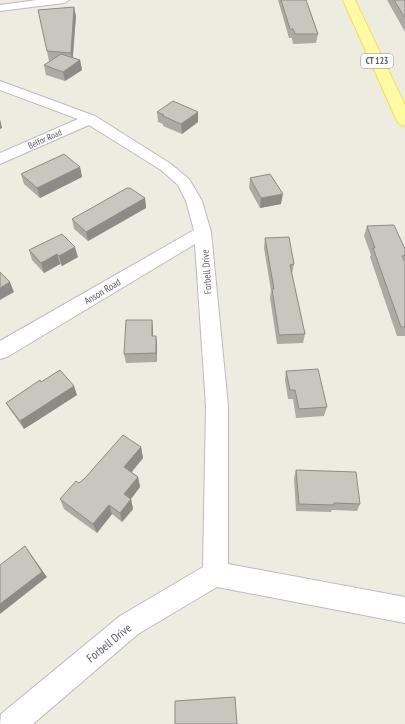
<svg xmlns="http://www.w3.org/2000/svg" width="405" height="724" font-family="'PT Sans Narrow',sans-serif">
	<rect width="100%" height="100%" fill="#eeece1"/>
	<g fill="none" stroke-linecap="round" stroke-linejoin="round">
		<g stroke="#b9bbc1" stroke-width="2">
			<path id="minor" d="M37 0H69L64 3 0 11V5Z
				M0 81 95 116 171 164 189 179 202 201 211 232 228 406V564L405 597V623L217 587 138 634 33 724H0L1 714 120 616 203 567 206 406 195 244 7 357 0 359V341L194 230 186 201 178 185 161 170 89 125 0 164V153L78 119 0 90Z"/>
		</g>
		<g stroke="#f8dd50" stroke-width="2">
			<path id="major" d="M343 0H355L405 105V126L400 124 397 121Z"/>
		</g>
		<use href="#minor" fill="#fff" fill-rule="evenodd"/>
		<use href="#major" fill="#fffba5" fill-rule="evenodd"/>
	</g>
	<path fill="#adaaa3" d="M278 0H306L318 34 316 43 293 44 292 38H289Z
		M387 0H405V32Z
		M38 10 76 16 73 58 80 60 82 70 65 81 46 75 44 65 50 61H49Z
		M157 112 198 122 182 134 163 126V124L158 122Z
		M80 167 82 177 40 198 24 184 21 174Z
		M250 178 281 204 260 208 249 188Z
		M145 198 146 208 88 241 74 229 72 219Z
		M367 226 405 249V336H397L370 257 371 255 364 236Z
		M265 238 294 264 292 274 305 334 303 343 277 344 270 298 271 291 264 248Z
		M29 250 78 257 62 266 60 264 44 273 32 260Z
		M152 320 153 329V336H156L157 345V362L126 363 124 354Z
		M286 371 327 407 324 416 296 418 293 399H288L285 380Z
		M41 382 74 386 77 395 24 429 11 411 6 403Z
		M141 447 143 458 131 472 138 477 140 487 131 499 133 509 122 522 112 514 97 533 64 509 60 499 79 483Z
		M296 470 360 504 357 511 332 510 331 512 296 511 294 478Z"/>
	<path fill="#8d8b85" d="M74 7 76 16 72 63 71 53Z
		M80 60 82 70 65 81 63 72Z
		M198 112V122L182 134 181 124Z
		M0 119 2 128 0 129Z
		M80 167 82 177 40 198 37 188Z
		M283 194 281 204 260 208 261 198Z
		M145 198 146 208 88 241 86 232Z
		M75 247 78 257 62 266 59 256Z
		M57 254 60 264 44 273 41 263Z
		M10 282 14 292 0 300V288Z
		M152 320 153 329V345L152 336Z
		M156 336 157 345V362L156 353Z
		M74 386 77 395 24 429 20 421Z
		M141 447 143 458 127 478 124 467Z
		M138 477 140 487 127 504 124 494Z
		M131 499 133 509 122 522 120 513Z
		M109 505 112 514 97 533 93 524Z
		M25 546 47 577 0 614V604Z"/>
	<path fill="#c9c6be" stroke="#8d8b85" d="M281 0H306L318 34H295L293 29H290Z
		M394 0H405V18Z
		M74 7 71 53 47 51 38 10Z
		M61 54 80 60 63 72 44 65Z
		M173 101 198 112 181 124 163 116 164 115 157 112Z
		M64 154 80 167 37 188 21 174Z
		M270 174 283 194 261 198 250 178Z
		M127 188H130L145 198 86 232 72 219Z
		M394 225 405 249V255L402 256 405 262V327H401L373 248H375L367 226Z
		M62 234 75 247 59 256 57 254 41 263 29 250Z
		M289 237 294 264 290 265 305 334 279 335 272 289H274L265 238Z
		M0 272 10 282 0 288Z
		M126 320H152V336H156V353L124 354Z
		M318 369 327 407 299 409 295 390H290L286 371Z
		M60 370 74 386 20 421 6 403 40 380 41 382Z
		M123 435 141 447 124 467 138 477 124 494 131 499 120 513 109 505 93 524 60 499 76 481 79 483 85 478Z
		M296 470 356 472 360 504 334 503V505L299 504Z
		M25 546 42 572 0 604V565Z
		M235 697 237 724H175V701Z"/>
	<g text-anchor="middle" stroke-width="3" stroke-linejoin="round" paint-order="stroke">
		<rect fill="#fff" stroke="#8c8e92" stroke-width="1" x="361" y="54" width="32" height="14" rx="3"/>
		<g font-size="9" font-weight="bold" fill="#5a5d63">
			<text x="377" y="64">CT 123</text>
		</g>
		<g font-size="9" fill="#5a5d63" stroke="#fff">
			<text transform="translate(45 139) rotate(-24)" y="3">Belfor Road</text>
		</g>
		<g font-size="10" fill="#5a5d63" stroke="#fff">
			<text transform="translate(206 272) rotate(-94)" y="4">Forbell Drive</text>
			<text transform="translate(102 291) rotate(-31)" y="4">Anson Road</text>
		</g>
		<g font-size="12" fill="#5a5d63" stroke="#fff">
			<text transform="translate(109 643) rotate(-39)" y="4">Forbell Drive</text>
		</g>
	</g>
</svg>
